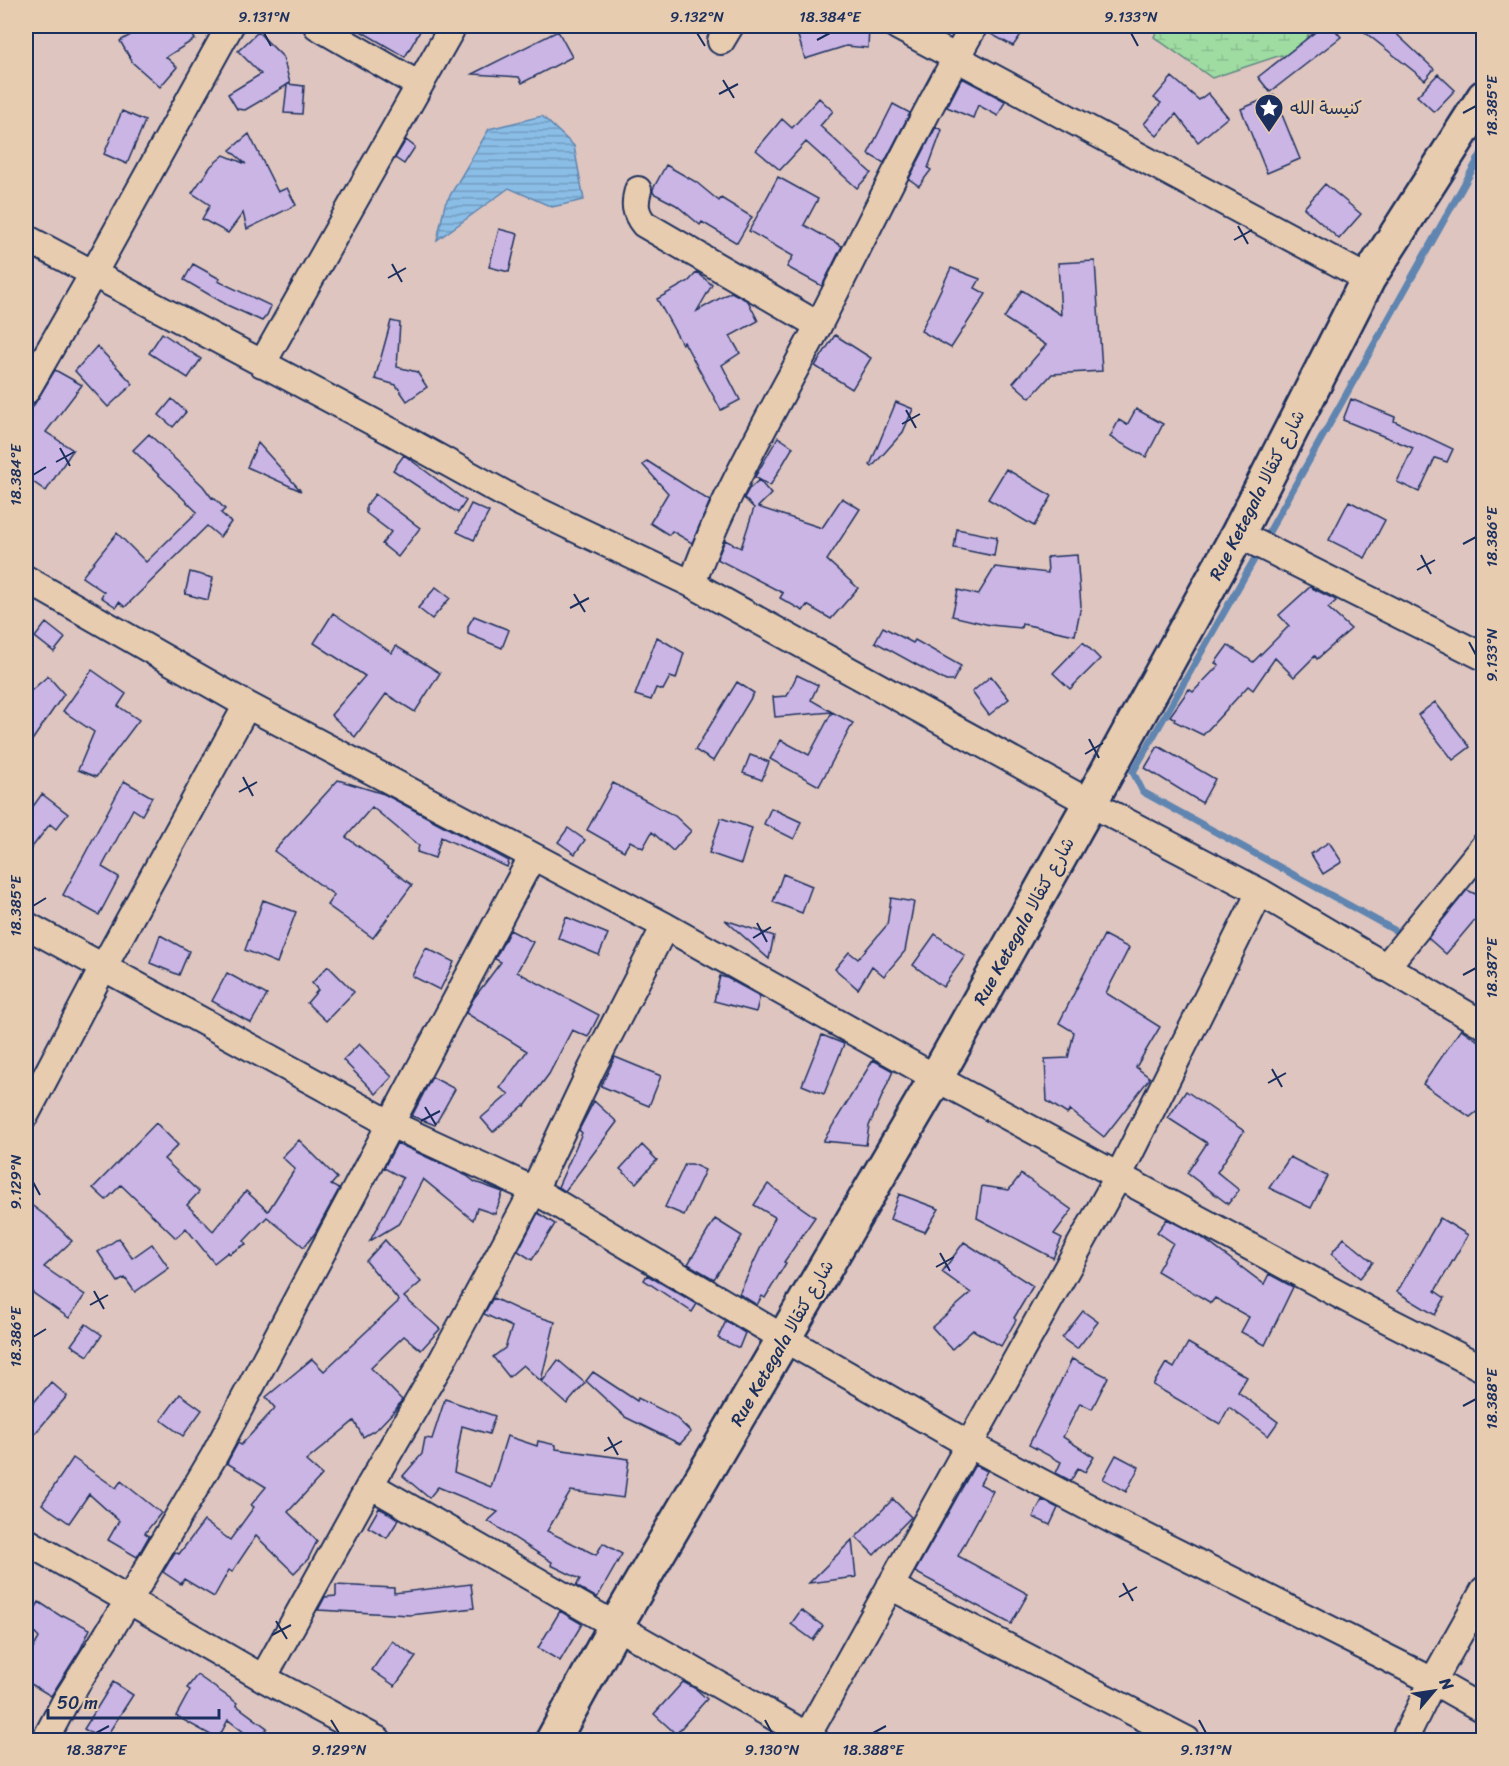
<svg xmlns="http://www.w3.org/2000/svg" width="1509" height="1766" font-family="Sriracha,'Playpen Sans Arabic',sans-serif">
	<defs>
		<pattern id="wetland-marsh" width="20" height="14" patternUnits="userSpaceOnUse" patternTransform="scale(1.5)"><rect width="20" height="14" fill="#9fdca2"/><path d="M1 5h8M5 5V1M11 12h8M15 12V8" fill="none" stroke="#88bd8e"/></pattern>
		<pattern id="water-rules" width="6" height="5" patternUnits="userSpaceOnUse" patternTransform="scale(1.5)"><rect width="6" height="5" fill="#8bbee7"/><path d="M0 2.5h6" fill="none" stroke="#719bbe"/></pattern>
	</defs>
	<rect width="100%" height="100%" fill="#dfc5bf"/>
	<filter id="ink" filterUnits="userSpaceOnUse"><feTurbulence type="fractalNoise" baseFrequency=".0167" numOctaves="2"/><feDisplacementMap in="SourceGraphic" scale="12" xChannelSelector="R" yChannelSelector="G"/><feConvolveMatrix kernelMatrix="1 2 1 2 8 2 1 2 1" color-interpolation-filters="sRGB"/></filter>
	<g filter="url(#ink)">
		<path fill="url(#wetland-marsh)" stroke="#5d8680" stroke-width="1.5" d="M1159 26H1313L1292 64 1281 55 1212 78 1154 37Z"/>
		<path fill="url(#water-rules)" stroke="#5e85b0" stroke-width="1.5" d="M542 116 574 146 584 200 552 207 509 188 437 240 445 204 489 129Z"/>
		<g fill="none" stroke-linecap="round" stroke-linejoin="round">
			<path stroke="#5e85b0" stroke-width="7" d="M1265 539 1484 149
				M1259 551 1133 772 1143 792 1396 931"/>
		</g>
		<path fill="#cab5e4" stroke="#1b2f5e" stroke-width="1.5" d="M129 26H187L195 39 166 57 177 67 160 87 133 63 120 41 134 33Z
			M352 26H423L405 57Z
			M795 26 869 27 868 48 846 46 805 59Z
			M989 26H1027L1013 46 987 32Z
			M1323 26H1332L1341 37 1270 92 1258 77Z
			M1357 26H1388L1434 69 1425 80Z
			M558 31 572 57 522 83 519 77 472 74Z
			M258 32 283 57 290 83 288 84 304 86 302 114 284 113 287 85 245 110 237 109 228 94 261 74 238 51Z
			M1438 74 1455 90 1434 112 1417 96Z
			M1172 77 1199 100 1208 93 1228 117 1198 142 1176 114 1157 136 1144 124 1161 103 1154 98Z
			M962 78 1005 101 998 116 978 105 973 118 947 107Z
			M1274 95 1300 159 1267 173 1241 109Z
			M819 98 833 111 820 126 871 173 857 188 806 142 780 170 756 150 782 119 792 128Z
			M893 104 910 113 884 163 868 154Z
			M122 111 145 121 127 164 104 154Z
			M936 127 942 130 928 168 931 170 919 186 909 179Z
			M249 134 278 192 287 188 296 205 247 229 243 213 228 233 202 219 210 205 192 193 211 166 224 155 246 164 230 150Z
			M406 140 415 147 404 164 395 158Z
			M666 165 696 182 719 201 721 198 752 217 737 243 702 222 700 225 676 205 653 193V189Z
			M778 177 818 199 804 225 842 246 822 286 787 267 793 256 749 231Z
			M1325 184 1361 214 1339 239 1304 208Z
			M499 229 518 234 509 272 489 267Z
			M1095 261 1102 371 1052 374 1030 398 1013 383 1046 345 1004 318 1022 290 1061 315 1058 263Z
			M193 264 220 279 218 281 271 306 267 315 262 321 227 305 184 280Z
			M951 268 980 279 975 288 986 294 951 348 921 331Z
			M697 272 712 285 697 311 731 292 748 301 758 321 730 336 740 353 722 365 740 400 721 410 684 342 682 344 657 299 689 281Z
			M391 321 400 323 397 367 417 372 427 387 407 401 396 385 375 379Z
			M162 333 201 359 188 378 149 353Z
			M835 335 871 358 852 389 815 366Z
			M97 346 133 384 108 407 75 371Z
			M55 370 82 385 46 432 73 450 46 491 26 477V418Z
			M172 399 186 412 173 427 159 415Z
			M1351 399 1395 417 1394 421 1453 449 1447 462 1435 458 1419 492 1397 482 1413 448 1343 420Z
			M896 402 913 409 903 432 872 467 870 465Z
			M1136 409 1163 424 1146 457 1110 437 1119 420 1127 425Z
			M149 434 203 486 212 498 213 497 225 509 221 513 231 522 220 537 207 526 125 607 119 602 116 607 101 597 104 592 82 577 117 533 146 562 197 512 133 450Z
			M778 437 793 447 770 486 755 477Z
			M258 443 301 491 247 467Z
			M404 455 466 501 458 513 393 470Z
			M647 461 710 501 692 543 672 531 669 535 650 523 668 493 643 465Z
			M1006 469 1052 496 1034 526 988 499Z
			M759 480 771 494 758 507 822 528 842 498 860 509 827 560 858 588 831 619 807 605 803 611 780 598 783 593 717 559 725 540 741 548 754 508 744 498 749 489Z
			M375 494 420 528 398 557 382 544 391 532 366 513V506Z
			M1349 501 1385 520 1365 558 1329 540Z
			M471 504 489 512 474 540 457 532Z
			M957 529 997 537 994 556 954 548Z
			M1077 555 1081 606 1075 635 1022 624 1021 628 990 625 952 616 958 590 978 595 995 567 1048 573 1047 557Z
			M190 572 213 578 208 600 185 594Z
			M436 587 450 598 432 619 418 608Z
			M1310 587 1334 599 1336 601 1328 608 1351 629 1317 659 1315 656 1294 677 1275 658 1253 690 1248 686 1203 735 1174 721 1175 719 1170 716 1189 689 1193 692 1219 665 1215 663 1228 645 1253 662 1289 626 1279 615Z
			M333 613 392 653 396 646 440 673 415 712 386 694 355 737 331 715 365 676 314 643Z
			M474 616 509 630 502 648 468 634V626Z
			M46 623 65 638 54 652 35 637Z
			M883 627 913 643 915 640 961 666 953 681H946L875 642Z
			M657 637 684 653 676 679 670 677 663 690 656 688 651 700 635 695Z
			M1083 642 1100 659 1070 689 1053 673Z
			M92 670 126 694 118 706 139 720 96 777 78 770 94 732 63 711Z
			M797 675 818 685 811 700 832 712 775 717 773 697 787 696Z
			M48 676 64 694 26 749V695Z
			M991 676 1009 699 989 715 972 692Z
			M737 682 754 693 713 761 695 750Z
			M1435 702 1470 747 1453 760 1418 715Z
			M832 712 853 723 819 786 770 759 781 740 809 755Z
			M1158 746 1215 779 1202 803 1145 768Z
			M750 755 769 762 762 780 743 773Z
			M338 780 384 794 509 861 507 867 441 837 435 858 417 852 419 846 372 807 346 837 412 885 373 938 327 905 334 895 274 851Z
			M124 781 152 797 142 815 133 809 102 867 119 877 99 915 63 895Z
			M613 783 675 816 691 831 673 851 652 832 643 848 630 841 624 851 587 830Z
			M42 794 68 814 56 829 50 824 26 855V816Z
			M771 808 801 822 794 839 764 824Z
			M721 818 752 828 741 864 709 853Z
			M568 828 585 840 575 854 558 842Z
			M1329 842 1342 862 1323 874 1311 854Z
			M783 874 812 886 802 913 773 902Z
			M1467 890 1484 898V909L1446 954 1428 938Z
			M891 898 914 902 905 951 884 976 872 966 858 989 835 969 849 952 858 959 887 925Z
			M263 900 296 912 277 963 245 950Z
			M566 917 608 934 599 955 558 938Z
			M725 920 774 936 769 959Z
			M510 930 533 942 517 972 599 1015 588 1037 572 1030 549 1074 525 1106 524 1105 493 1132 481 1118 509 1094 500 1088 527 1051 466 1013 474 998 501 962 495 959Z
			M935 934 965 956 943 987 913 965Z
			M160 935 189 951 179 975 150 963Z
			M1104 935 1129 948 1106 993 1160 1027 1136 1067 1150 1078 1104 1137 1070 1110 1067 1114 1047 1101 1045 1059 1068 1058 1074 1032 1059 1023Z
			M426 948 454 962 440 990 412 976Z
			M328 966 354 992 326 1021 307 1003 318 990 312 983Z
			M227 973 267 995 251 1023 212 1001Z
			M720 976 727 978 760 996 756 1012 714 1001Z
			M1461 1029 1484 1045V1106L1470 1117 1423 1084Z
			M822 1035 844 1044 824 1094 802 1085Z
			M359 1044 392 1077 376 1094 343 1060Z
			M615 1057 661 1076 649 1106 601 1086Z
			M873 1060 893 1071 869 1126 866 1145 823 1141Z
			M432 1077 455 1089 435 1125 412 1116Z
			M1186 1091 1244 1131 1217 1172 1239 1190 1228 1204 1187 1173 1207 1143 1168 1118Z
			M594 1101 617 1122 565 1191 558 1187 582 1133 579 1130Z
			M156 1123 178 1145 164 1159 199 1192 187 1205 213 1231 246 1191 268 1211 295 1169 282 1157 299 1140 337 1178 331 1185 339 1189 315 1233 304 1247 267 1217 244 1241 246 1244 229 1254 228 1252 214 1263 186 1228 176 1238 121 1185 106 1200 93 1188Z
			M397 1143 467 1176 475 1182 503 1192 495 1214 477 1208 473 1220 423 1179 400 1223 370 1241 403 1178 384 1168Z
			M642 1145 657 1160 636 1183 620 1169Z
			M1290 1157 1327 1176 1311 1208 1269 1188Z
			M685 1164H692L705 1170 684 1215 665 1207Z
			M1021 1174 1072 1210 1054 1234 1062 1238 1053 1258 977 1218 982 1186 1009 1190Z
			M768 1184 815 1217 784 1262 786 1263 765 1298 762 1296 757 1305 739 1294 775 1217 754 1205Z
			M899 1194 939 1209 925 1232 890 1219Z
			M26 1201 50 1219 72 1241 44 1267 85 1295 69 1318 26 1288Z
			M538 1213 555 1224 532 1260 518 1251Z
			M1440 1218 1468 1235 1435 1291 1445 1298 1435 1315 1397 1292Z
			M715 1219 742 1236 714 1279 688 1264Z
			M1167 1219 1201 1237 1264 1284 1269 1274 1293 1287 1265 1345 1241 1332 1249 1317 1215 1298 1211 1303 1157 1271 1173 1243 1157 1232Z
			M119 1238 132 1258 152 1244 169 1268 135 1292 125 1278 118 1282 98 1252Z
			M1344 1238 1373 1262 1360 1278 1331 1254Z
			M385 1240 421 1282 404 1297 440 1329 421 1350 404 1336 371 1368 402 1400 396 1409 377 1429 363 1437 354 1421 306 1461 322 1475 288 1512 317 1541 308 1559 294 1573 256 1536 232 1572 229 1570 214 1597 184 1579 181 1584 163 1572 175 1552 179 1554 204 1521 230 1540 254 1507 251 1505 266 1487 227 1463 238 1443 241 1445 275 1408 266 1397 312 1359 324 1371 399 1301 366 1261Z
			M964 1242 1033 1286 1014 1318 1016 1320 1001 1346 973 1330 952 1349 932 1327 971 1293 942 1272Z
			M647 1275 697 1304 692 1312 644 1280Z
			M493 1298 521 1311 555 1322 541 1381 523 1365 509 1377 493 1357 505 1348 512 1327 484 1314Z
			M1083 1311 1098 1322 1077 1349 1062 1338Z
			M726 1321 745 1333 739 1348 718 1338Z
			M86 1324 102 1335 88 1356 71 1345Z
			M1188 1343 1247 1377 1238 1392 1278 1422 1268 1436 1229 1407 1220 1424 1153 1385 1166 1363 1174 1368Z
			M1072 1359 1108 1377 1092 1409 1080 1403 1063 1437 1094 1457 1085 1472 1078 1468 1071 1481 1056 1473 1061 1462 1029 1445Z
			M558 1360 585 1383 567 1404 542 1382Z
			M593 1372 637 1401 638 1398 674 1416 691 1432 680 1444 625 1417 586 1381Z
			M51 1382 67 1396 26 1444V1412Z
			M180 1394 202 1410 183 1436 161 1420Z
			M445 1399 495 1416 489 1434 462 1426 454 1472 491 1487 507 1436 537 1446 538 1441 556 1445V1449L629 1459 624 1498 571 1491 547 1531 596 1555 603 1543 622 1554 597 1598 576 1586 580 1579 551 1565 552 1562 488 1521 498 1512 438 1487 429 1498 403 1476 422 1454 425 1438 432 1439Z
			M1116 1455 1139 1467 1126 1492 1103 1479Z
			M73 1458 116 1488 121 1481 161 1513 145 1533 149 1536 137 1557 108 1540 119 1521 89 1494 69 1523 42 1504Z
			M975 1465 987 1471 980 1484 993 1491 958 1556 1028 1594 1011 1624 915 1572Z
			M893 1499 911 1517 874 1555 856 1537Z
			M1042 1500 1058 1508 1050 1525 1033 1517Z
			M379 1508 399 1519 387 1538 368 1527Z
			M852 1540 856 1577 809 1583Z
			M471 1584 474 1608 410 1615 318 1610 325 1597 336 1596V1585L394 1588V1593Z
			M39 1602 62 1617 63 1615 90 1629 80 1650 51 1696 26 1681V1661L39 1638 26 1624Z
			M801 1610 823 1626 813 1640 791 1624Z
			M560 1611 582 1624 560 1661 538 1648Z
			M392 1641 416 1657 395 1686 372 1670Z
			M197 1675 237 1703 236 1705 267 1728 257 1740H254L228 1720 218 1739 176 1716 190 1690 187 1688Z
			M113 1682 133 1695 104 1740H102L84 1729Z
			M683 1682 696 1689 707 1699 676 1734 654 1714Z"/>
		<g fill="none" stroke-linecap="round" stroke-linejoin="round">
			<g stroke="#1b2f5e" stroke-width="30">
				<path id="minor" d="M317 26 419 85
					M897 26 1368 279
					M721 41 730 26
					M638 190C634 204 635 213 644 224L818 325
					M26 238 392 432 519 502 692 584 1090 803 1260 892 1484 1025
					M262 364 453 26
					M26 391 93 274 230 26
					M1238 534 1484 657
					M26 579 247 705 665 926 936 1078 1364 1308 1484 1369
					M692 584C723 494 773 412 817 328 869 227 918 124 974 26
					M26 925 391 1124 534 1190 785 1339 970 1445 1122 1525 1433 1681 1484 1710
					M1385 968 1484 846
					M26 1114 104 966 247 705
					M370 1485 815 1740
					M26 1541 263 1678 378 1740
					M890 1586 1187 1740
					M263 1678 370 1485 443 1359 534 1190 592 1068 665 926
					M807 1736 1119 1175 1260 892
					M45 1740 65 1702 129 1600 214 1456 532 857
					M1404 1740 1433 1681 1484 1590"/>
			</g>
			<g stroke="#1b2f5e" stroke-width="38">
				<path id="tertiary" d="M553 1740 615 1627 936 1078 1090 803 1238 534 1368 279 1484 97"/>
			</g>
			<use href="#minor" stroke="#e8ccaf" stroke-width="26"/>
			<use href="#tertiary" stroke="#e8ccaf" stroke-width="33"/>
		</g>
	</g>
	<path fill="none" stroke="#1b2f5e" stroke-width="2" d="M264 33 271 46M697 33 705 46M1131 33 1138 46M817 40 830 33M723 80 734 98M719 94 738 84M1463 113 1476 106M1238 226 1248 244M1234 240 1252 230M392 264 402 282M388 278 406 268M906 410 916 428M902 424 920 414M60 448 70 466M56 462 74 452M33 475 46 467M1463 544 1476 537M1421 555 1431 574M1417 570 1435 560M574 594 585 612M570 608 589 598M1469 642 1476 655M1089 739 1099 758M1085 754 1103 743M243 777 253 796M239 792 257 782M33 906 46 898M757 923 767 942M753 938 771 927M1463 975 1476 968M1272 1069 1282 1087M1268 1083 1286 1073M425 1107 436 1125M421 1121 440 1111M33 1182 40 1195M940 1253 950 1271M936 1267 954 1257M94 1291 104 1309M90 1305 108 1295M33 1337 46 1329M1463 1406 1476 1399M608 1437 618 1455M604 1451 622 1441M1123 1583 1133 1601M1119 1597 1137 1587M276 1621 287 1639M272 1635 291 1625M331 1720 339 1733M765 1720 772 1733M1199 1720 1206 1733M96 1733 109 1726M873 1733 886 1726"/>
	<defs>
		<g id="sight-pin" transform="scale(1.5)"><path d="M0 17L-7.5 6A9.5 9.5 0 1 1 7.5 6Z" fill="#1b2f5e" stroke="#e8ccaf"/><path d="M0-6L1.8-2.2L6-1.7L2.9 1.2L3.7 5.4L0 3.3L-3.7 5.4L-2.9 1.2L-6-1.7L-1.8-2.2Z" fill="#fff"/></g>
	</defs>
	<g fill-rule="evenodd">
		<use href="#sight-pin" x="1269" y="108"/>
	</g>
	<g text-anchor="middle" stroke-width="4.5" stroke-linejoin="round" paint-order="stroke">
		<g font-size="18" fill="#1b2f5e" stroke="#e8ccaf" text-anchor="start">
			<text x="1290" y="114">كنيسة الله</text>
		</g>
		<g font-size="18" fill="#1b2f5e" stroke="#e8ccaf">
			<text transform="translate(1257 495) rotate(-63)" y="6">Rue Ketegala شارع كتقالا</text>
			<text transform="translate(1024 921) rotate(-61)" y="6">Rue Ketegala شارع كتقالا</text>
			<text transform="translate(782 1343) rotate(-60)" y="6">Rue Ketegala شارع كتقالا</text>
		</g>
	</g>
	<rect width="1509" height="1766" fill="none" stroke="#e8ccaf" stroke-width="66"/>
	<g transform="translate(1434 1691) rotate(61)" stroke="#e8ccaf" stroke-width="4.5" paint-order="stroke">
	<path d="M0-4.5L10 22L0 15L-10 22Z" fill="#1b2f5e"/>
	<text y="-9" font-size="16" font-weight="bold" text-anchor="middle" fill="#1b2f5e">N</text>
	</g>
	<path d="M48 1709v9h171v-9" fill="none" stroke="#1b2f5e" stroke-width="3"/>
	<text x="57" y="1709" font-size="18" fill="#1b2f5e" stroke="#e8ccaf" stroke-width="4.5" paint-order="stroke">50 m</text>
	<rect x="33" y="33" width="1443" height="1700" fill="none" stroke="#1b2f5e" stroke-width="2"/>
	<g font-size="15" text-anchor="middle" fill="#1b2f5e">
		<text x="264" y="22">9.131°N</text>
		<text x="697" y="22">9.132°N</text>
		<text x="830" y="22">18.384°E</text>
		<text x="1131" y="22">9.133°N</text>
		<text transform="translate(1492 106) rotate(-90)" y="5">18.385°E</text>
		<text transform="translate(16 475) rotate(-90)" y="5">18.384°E</text>
		<text transform="translate(1492 537) rotate(-90)" y="5">18.386°E</text>
		<text transform="translate(1492 655) rotate(-90)" y="5">9.133°N</text>
		<text transform="translate(16 906) rotate(-90)" y="5">18.385°E</text>
		<text transform="translate(1492 968) rotate(-90)" y="5">18.387°E</text>
		<text transform="translate(16 1182) rotate(-90)" y="5">9.129°N</text>
		<text transform="translate(16 1337) rotate(-90)" y="5">18.386°E</text>
		<text transform="translate(1492 1399) rotate(-90)" y="5">18.388°E</text>
		<text x="96" y="1755">18.387°E</text>
		<text x="339" y="1755">9.129°N</text>
		<text x="772" y="1755">9.130°N</text>
		<text x="873" y="1755">18.388°E</text>
		<text x="1206" y="1755">9.131°N</text>
	</g>
</svg>
